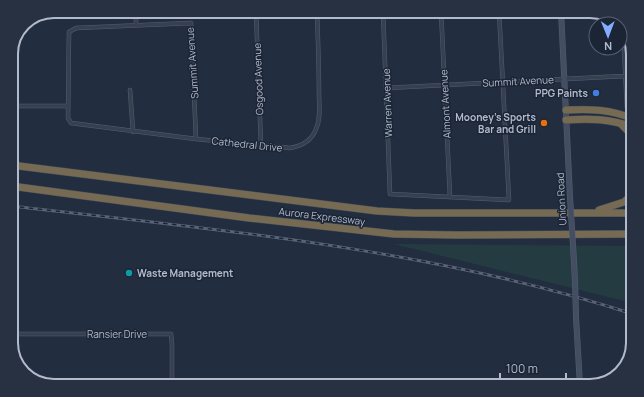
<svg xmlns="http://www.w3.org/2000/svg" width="644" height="397" font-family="Manrope,sans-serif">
	<rect width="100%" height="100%" fill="#222e40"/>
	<path fill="#243c41" d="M629 47H632L633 52V107L630 106Z
		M394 244 633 246V303Z"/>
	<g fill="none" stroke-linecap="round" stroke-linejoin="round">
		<g stroke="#545e6e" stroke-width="4.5">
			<path id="minor" d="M136 11V25
				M256 11 261 146
				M383 11 390 194 509 200 499 11
				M441 11 450 197
				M623 29 627 108
				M625 60H633
				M386 88 625 76
				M130 90 133 132
				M626 92H633
				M11 106H68
				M196 139 191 23 76 28 69 32 68 118 71 123 196 139 290 148C302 146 312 140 316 129 321 119 319 106 319 95 319 67 318 39 317 11
				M11 334H171L172 344V386"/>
		</g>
		<g stroke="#545e6e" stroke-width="6">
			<path id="secondary" d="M561 11 570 197
				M573 245 575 280
				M576 317 580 386"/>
		</g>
		<g stroke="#414b5b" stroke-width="8">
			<path id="motorway" d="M566 110C590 109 611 109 633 119
				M566 120C591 118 609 119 633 127
				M622 125 633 136
				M11 165 377 211 414 213H633
				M11 186 249 218 394 234 457 235 633 234
				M599 210 624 202 633 194"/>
		</g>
		<use href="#minor" stroke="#364050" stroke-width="3.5"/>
		<use href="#secondary" stroke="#444e63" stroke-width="5"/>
		<use href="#motorway" stroke="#776a53" stroke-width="7"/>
		<g stroke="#586377" stroke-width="3">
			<path id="rail" d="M11 206C220 230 432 249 633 314"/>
		</g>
		<use href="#rail" stroke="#1b2535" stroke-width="1.5" stroke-dasharray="4.5" stroke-linecap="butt"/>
		<g stroke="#545e6e" stroke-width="6" stroke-linecap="butt">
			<path id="secondary-bridge" d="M570 197 573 245
				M575 280 576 317"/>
		</g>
		<use href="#secondary-bridge" stroke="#444e63" stroke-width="5"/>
	</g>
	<circle fill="#3f7fe0" stroke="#1b2535" stroke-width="1.5" cx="596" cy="93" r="4"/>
	<circle fill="#e8710a" stroke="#1b2535" stroke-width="1.5" cx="544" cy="123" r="4"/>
	<circle fill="#0f9aa8" stroke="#1b2535" stroke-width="1.5" cx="129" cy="273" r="4"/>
	<g text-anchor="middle" stroke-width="3" stroke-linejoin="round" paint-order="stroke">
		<g font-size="10" fill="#b2bbcb" stroke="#1b2535">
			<text transform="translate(192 63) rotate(-94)" y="4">Summit Avenue</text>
			<text transform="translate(258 79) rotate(-92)" y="4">Osgood Avenue</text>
			<text transform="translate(518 81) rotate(-3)" y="4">Summit Avenue</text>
			<text transform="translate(387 103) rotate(-92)" y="4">Warren Avenue</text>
			<text transform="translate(445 104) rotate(-93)" y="4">Almont Avenue</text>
			<text transform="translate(247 144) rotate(6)" y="4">Cathedral Drive</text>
			<text transform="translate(561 199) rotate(-93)" y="4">Union Road</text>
			<text transform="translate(322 216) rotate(7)" y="4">Aurora Expressway</text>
			<text x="117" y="338">Ransier Drive</text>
		</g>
		<g font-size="10" font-weight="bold" fill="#b2bbcb" stroke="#1b2535" text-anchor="end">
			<text x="588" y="97">PPG Paints</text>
			<text x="536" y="121">Mooney's Sports<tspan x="536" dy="12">Bar and Grill</tspan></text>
			<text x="137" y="277" text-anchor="start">Waste Management</text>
		</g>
	</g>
	<path d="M0 0H644V397H0ZM54 18H590A36 36 0 0 1 626 54V343A36 36 0 0 1 590 379H54A36 36 0 0 1 18 343V54A36 36 0 0 1 54 18Z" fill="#273141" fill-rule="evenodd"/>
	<path fill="none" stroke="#b2bbcb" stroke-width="2" d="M54 18H590A36 36 0 0 1 626 54V343A36 36 0 0 1 590 379H54A36 36 0 0 1 18 343V54A36 36 0 0 1 54 18Z"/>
	<g transform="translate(608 36) rotate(179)"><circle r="19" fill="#1b2535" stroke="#576171"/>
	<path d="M0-3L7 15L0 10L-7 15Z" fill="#83aeff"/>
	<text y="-6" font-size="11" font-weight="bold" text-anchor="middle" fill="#b2bbcb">N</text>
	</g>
	<path d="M500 373v6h66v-6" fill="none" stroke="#b2bbcb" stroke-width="2"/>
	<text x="506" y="373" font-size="12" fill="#b2bbcb" stroke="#1b2535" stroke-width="3" paint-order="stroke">100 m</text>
</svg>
